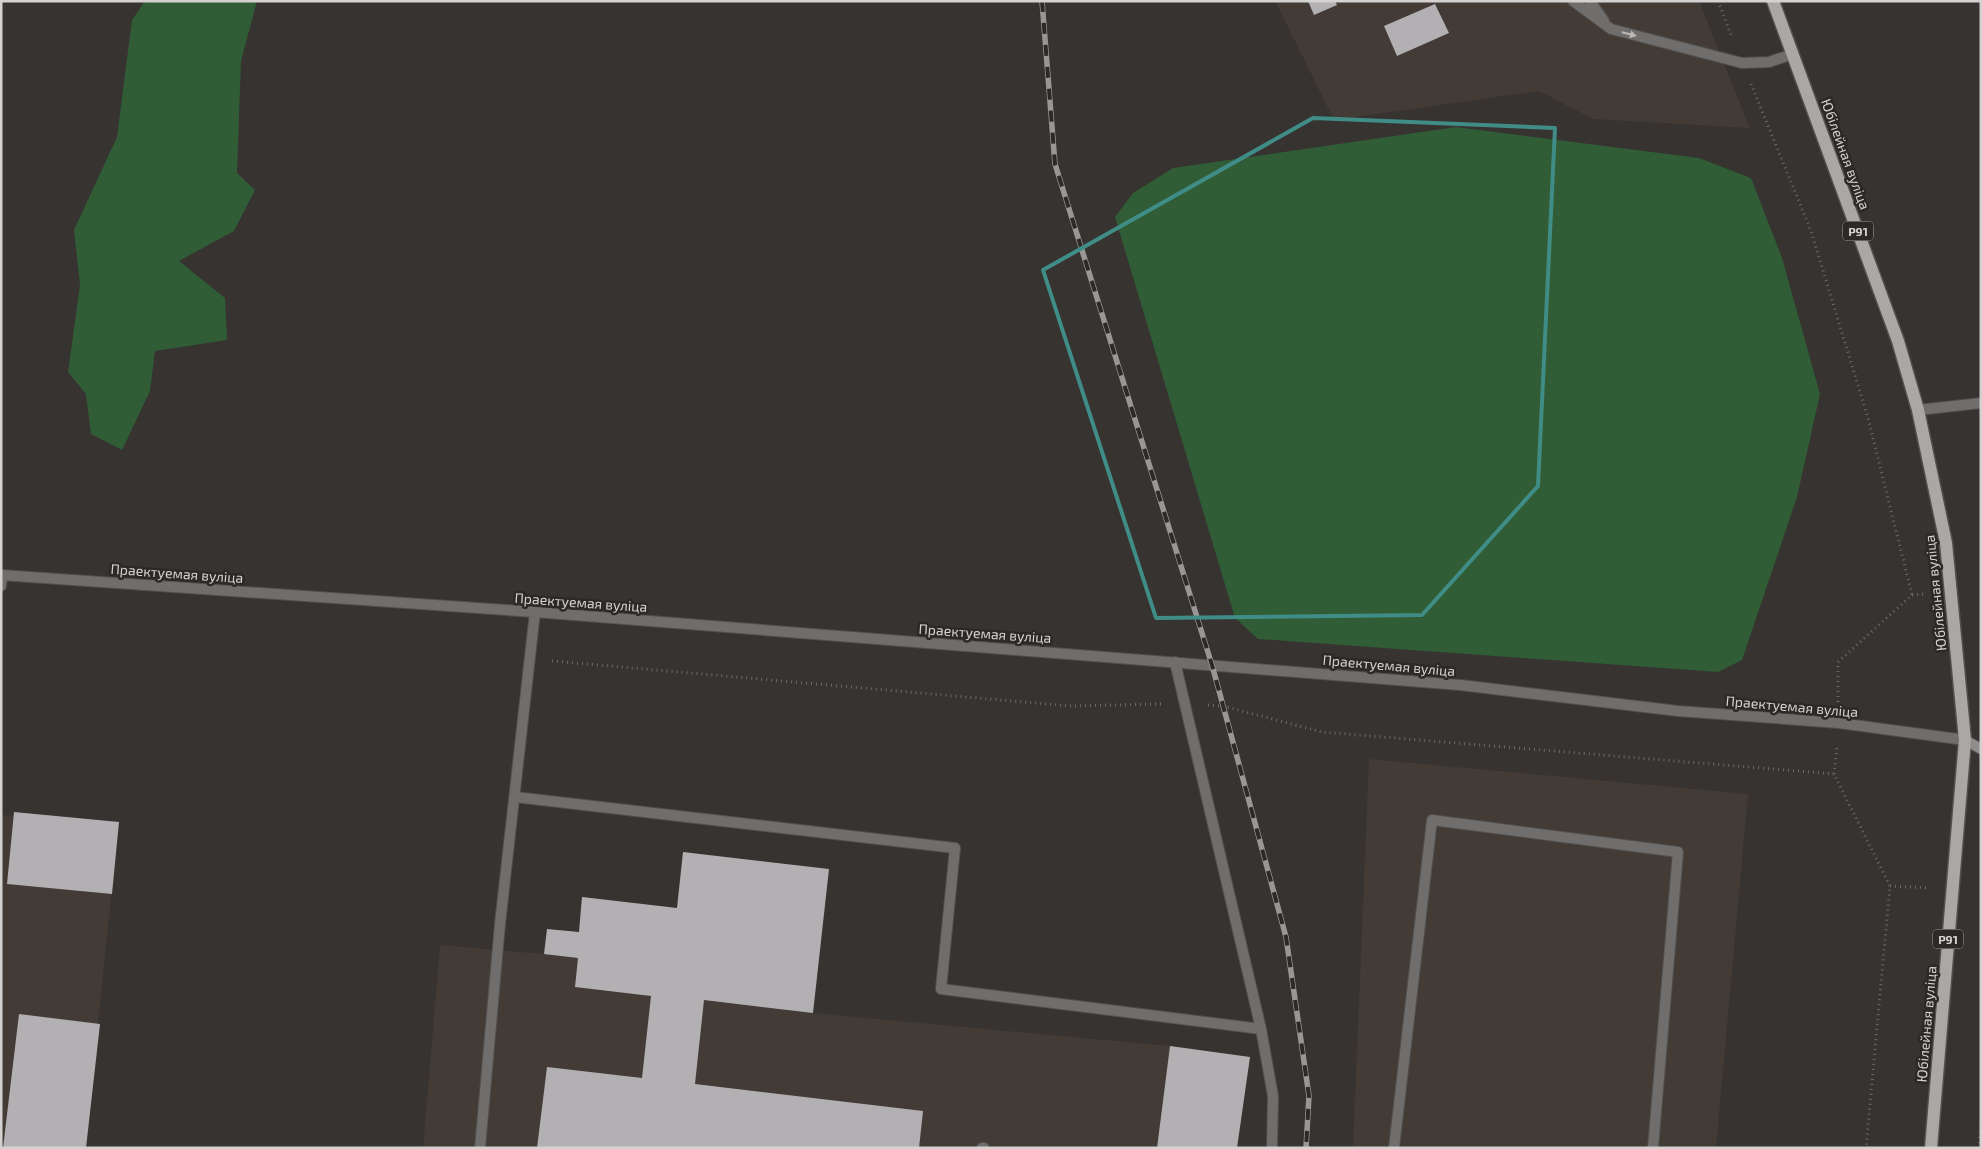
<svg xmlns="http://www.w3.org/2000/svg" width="1982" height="1149" viewBox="0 0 1982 1149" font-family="'Exo 2',sans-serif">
<rect width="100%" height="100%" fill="#363331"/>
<path fill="#433b35" d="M1275 1H1699L1750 128 1593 119 1539 91 1334 120Z
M1369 759 1748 794 1716 1148H1353Z
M1 815 119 822 85 1148H1Z
M683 852 813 1013 1170 1046 1250 1057 1237 1148H423L440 945 544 954 547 929 579 932 582 897 677 908Z"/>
<path fill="#305c36" d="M145 1H257L241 61 237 173 255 190 234 231 179 261 225 298 227 340 155 351 150 391 122 450 91 434 86 394 68 372 80 285 74 230 117 137 132 20Z
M1456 127 1699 158 1751 178 1782 258 1820 394 1797 497 1742 660 1718 672 1258 639 1235 618 1115 217 1133 193 1173 168Z"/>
<path fill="#b3b0b3" d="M1308 1H1335L1337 5 1314 15Z
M1435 4 1449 33 1397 56 1384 26Z
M14 812 119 822 112 894 7 884Z
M683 852 829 869 813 1013 704 1000 695 1084 923 1111 919 1148H537L547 1067 642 1078 651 996 575 987 578 958 544 954 547 929 579 932 582 897 677 908Z
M19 1014 100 1024 86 1148H3Z
M1170 1046 1250 1057 1237 1148H1157Z"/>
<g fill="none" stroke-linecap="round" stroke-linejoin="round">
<g stroke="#52504e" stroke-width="12">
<path id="lane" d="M1573 1 1611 29 1742 63 1769 62 1793 54
M1590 1 1604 21
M1918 410 1981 403
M1 586 2 575
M1175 662 1261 1029 1273 1096 1272 1148
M515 797 955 848 941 989 1261 1029
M480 1148 500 924 535 612
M982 1148H984
M1394 1148 1432 820 1678 852 1653 1148"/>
</g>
<g stroke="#52504e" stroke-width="12">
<path id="street" d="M1 575 535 612 1460 685 1678 711 1839 723 1965 740"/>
</g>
<g stroke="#52504e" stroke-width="12">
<path id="secondary" d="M1965 740 1981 749"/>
</g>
<g stroke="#52504e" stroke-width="15">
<path id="primary" d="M1773 1 1898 341 1918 410 1946 543 1965 740 1931 1148"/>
</g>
<path stroke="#6d6b69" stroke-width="3" stroke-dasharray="1 4" stroke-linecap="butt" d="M1718 1 1732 37
M1751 84 1811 231 1868 418 1912 595
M552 661 1070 706 1161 704
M1838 702V662L1912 595 1926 594
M1208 705 1223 706 1322 732 1834 774 1890 886 1866 1148
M1834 774 1837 745
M1890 886 1929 888
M1979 1148 1981 1124"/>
<use href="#lane" stroke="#6f6e6d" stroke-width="10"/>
<use href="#street" stroke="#6f6e6d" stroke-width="10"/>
<use href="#secondary" stroke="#908e8c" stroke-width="10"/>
<use href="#primary" stroke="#aaa7a5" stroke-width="12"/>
<g stroke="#999695" stroke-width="5.5">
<path id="rail" d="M1042 1 1055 164 1212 665 1286 937 1309 1096 1306 1148"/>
</g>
<use href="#rail" stroke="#2c2927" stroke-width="4" stroke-dasharray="11" stroke-linecap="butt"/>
</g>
<defs><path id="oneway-solid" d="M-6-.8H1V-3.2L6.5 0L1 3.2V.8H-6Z" transform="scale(1.25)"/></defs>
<use fill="#bbb9b8" href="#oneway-solid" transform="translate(1629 34) rotate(14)"/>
<path fill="none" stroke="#408d87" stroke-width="4" stroke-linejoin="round" d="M1313 118 1555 128 1538 486 1422 615 1156 618 1043 270Z"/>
<g text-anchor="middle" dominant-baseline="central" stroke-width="5" stroke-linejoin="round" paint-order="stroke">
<g fill="#2c2927" stroke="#a29f9e" stroke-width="1">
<rect x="1843" y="221.5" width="30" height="19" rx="4"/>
<rect x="1933" y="929.5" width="30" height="19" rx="4"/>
</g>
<g font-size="12" font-weight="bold" fill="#d4d2d1">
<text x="1858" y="231">Р91</text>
<text x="1948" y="939">Р91</text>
</g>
<g font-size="14" fill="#d4d2d1" stroke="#2c2927">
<text transform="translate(1846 154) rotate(70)">Юбілейная вуліца</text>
<text transform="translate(177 573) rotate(4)">Праектуемая вуліца</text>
<text transform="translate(1935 593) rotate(-96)">Юбілейная вуліца</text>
<text transform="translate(581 602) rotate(4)">Праектуемая вуліца</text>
<text transform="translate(985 633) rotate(4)">Праектуемая вуліца</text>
<text transform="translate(1389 665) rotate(5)">Праектуемая вуліца</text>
<text transform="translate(1792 706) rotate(5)">Праектуемая вуліца</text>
<text transform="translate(1926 1024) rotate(-85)">Юбілейная вуліца</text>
</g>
</g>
<rect width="1982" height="1149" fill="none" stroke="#d4d2d1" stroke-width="5"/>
</svg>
